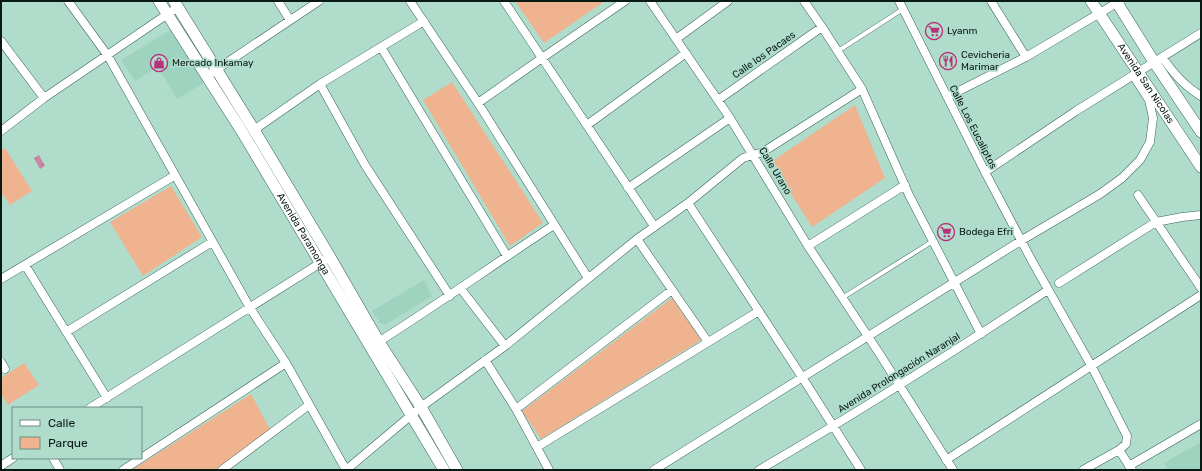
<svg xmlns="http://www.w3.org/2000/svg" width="1202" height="471" viewBox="0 0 1202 471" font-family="Rubik,sans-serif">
<defs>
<pattern id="water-ripples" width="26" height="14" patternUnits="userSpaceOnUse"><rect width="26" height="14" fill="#ca86a5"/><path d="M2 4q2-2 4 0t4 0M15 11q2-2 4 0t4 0" fill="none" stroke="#a26d85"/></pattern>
</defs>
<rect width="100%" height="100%" fill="#b0dccc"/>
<path fill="#9ed3c0" d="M173 28 205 82 177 99 158 67 135 81 121 60Z
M424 280 432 296 385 325 380 323 372 311Z
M1201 442V470H1168L1164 463Z"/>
<path fill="#efb390" d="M515 1H605L544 43Z
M452 82 543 223 510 246 423 100Z
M855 105 885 178 812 227 771 162Z
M5 148 32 191 10 205 1 192V150Z
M171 186 202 237 143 276 110 222Z
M672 298 701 340 541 439 522 411Z
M24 363 39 385 8 405 1 394V378Z
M251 394 272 433 219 470H132Z"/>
<path fill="url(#water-ripples)" d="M39 155 45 166 40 169 34 158Z"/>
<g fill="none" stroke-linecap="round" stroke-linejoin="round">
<g stroke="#3a6355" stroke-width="5">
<path id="lane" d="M838 51 903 9
M842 298 933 241"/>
</g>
<g stroke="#3a6355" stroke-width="9">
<path id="street" d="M68 1 108 56 250 308 286 363 346 470
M278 1 290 20
M410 1 478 103 588 278
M504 1 654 226
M650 1 730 118 808 246 879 353 953 470
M804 1 822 27 862 89 909 195 981 334
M899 1 985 172 1032 261 1092 367 1127 436 1126 444 1119 450 1083 470
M991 1 1026 57
M676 39 728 1
M1 41 44 98
M381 47 507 256
M1162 57C1173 73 1184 86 1201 96
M207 76 319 1
M320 84 365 165 450 296
M947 97 1026 57 1120 1
M718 100 822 27
M478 103 542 58 625 1
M587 125 686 53
M254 130 320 84 424 21
M1 131 44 98 178 7
M985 172 1076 111 1201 33
M628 188 730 118
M1138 195 1201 288
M688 203 802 377 861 470
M637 239 708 342
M808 246 905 185
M25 265 107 398
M1 279 174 176
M1059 283 1156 222 1182 217 1201 215
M461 289 505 346
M66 332 212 242
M375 344C436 306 494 264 554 225
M485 360 516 409 549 470
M1 362 5 369
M90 408 330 257
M516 409 672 290
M537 447 759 311
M1119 450 1132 470
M53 458 60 470
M946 460 1201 295
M1 466 13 458
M1129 466 1201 424
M123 470 286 363
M222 470 309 405
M346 470 421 407 505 346 637 239 688 203 743 158 763 152 862 89
M654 470 1022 240 1100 194 1122 178 1140 160 1150 142 1153 118 1149 100 1133 75
M759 470C857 413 953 352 1048 290"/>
</g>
<g stroke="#3a6355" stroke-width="12">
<g id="secondary">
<path id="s1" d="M159 1 241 130 444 470"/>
<path d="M174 1 254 130 330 257 379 342 421 407 457 470"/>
<path id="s2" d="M1091 1 1201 167"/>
<path d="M1116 1 1154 62 1201 132"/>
</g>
</g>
<use href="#lane" stroke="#fff" stroke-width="4"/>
<use href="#street" stroke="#fff" stroke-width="8"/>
<use href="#secondary" stroke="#fff" stroke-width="11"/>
</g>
<defs>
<g id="supermarket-ring" transform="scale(0.9)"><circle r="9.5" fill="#b0dccc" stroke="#b6337b" stroke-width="1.5"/><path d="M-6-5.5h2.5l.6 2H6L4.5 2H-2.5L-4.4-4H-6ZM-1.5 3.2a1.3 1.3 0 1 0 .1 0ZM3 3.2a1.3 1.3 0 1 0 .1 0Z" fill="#b6337b"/></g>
<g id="restaurant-ring" transform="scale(0.9)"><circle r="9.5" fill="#b0dccc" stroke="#b6337b" stroke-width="1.5"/><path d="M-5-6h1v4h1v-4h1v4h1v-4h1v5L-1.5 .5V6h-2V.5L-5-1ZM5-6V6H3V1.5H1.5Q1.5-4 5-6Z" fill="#b6337b"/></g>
<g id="shop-ring" transform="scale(0.9)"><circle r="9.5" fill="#b0dccc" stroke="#b6337b" stroke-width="1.5"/><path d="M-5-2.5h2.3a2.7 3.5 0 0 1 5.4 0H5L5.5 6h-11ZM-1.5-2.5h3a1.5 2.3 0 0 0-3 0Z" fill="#b6337b"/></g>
</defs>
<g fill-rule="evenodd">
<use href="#supermarket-ring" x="934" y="31"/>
<use href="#restaurant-ring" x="948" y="61"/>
<use href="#shop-ring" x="159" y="63"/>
<use href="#supermarket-ring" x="946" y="232"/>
</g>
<g text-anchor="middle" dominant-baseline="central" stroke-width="3.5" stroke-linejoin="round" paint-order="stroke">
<g font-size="10" fill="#091a14" stroke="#b0dccc" text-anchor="start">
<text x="947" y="31">Lyanm</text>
<text x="961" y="55">Cevicheria<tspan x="961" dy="12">Marimar</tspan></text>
<text x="172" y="63">Mercado Inkamay</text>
<text x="959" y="232">Bodega Efri</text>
</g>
<g font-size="10" fill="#091a14" stroke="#b0dccc">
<text transform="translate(764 55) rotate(-35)">Calle los Pacaes</text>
<text stroke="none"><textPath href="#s2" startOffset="99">Avenida San Nicolas</textPath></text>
<text transform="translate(973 127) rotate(63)">Calle Los Eucaliptos</text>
<text transform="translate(775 171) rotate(59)">Calle Urano</text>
<text stroke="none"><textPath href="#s1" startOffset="274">Avenida Paramonga</textPath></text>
<text transform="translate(899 373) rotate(-32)">Avenida Prolongación Naranjal</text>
</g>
</g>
<rect width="1202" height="471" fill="none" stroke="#091a14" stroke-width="4"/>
<rect x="12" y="407" width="130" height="52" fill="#b0dccc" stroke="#6d8e82"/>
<rect x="20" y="420" width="20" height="6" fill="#ffffff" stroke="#6d8e82"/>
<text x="48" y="427" font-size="12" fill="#091a14">Calle</text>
<rect x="20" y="437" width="20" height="12" fill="#efb390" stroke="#6d8e82"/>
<text x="48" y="447" font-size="12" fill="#091a14">Parque</text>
</svg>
